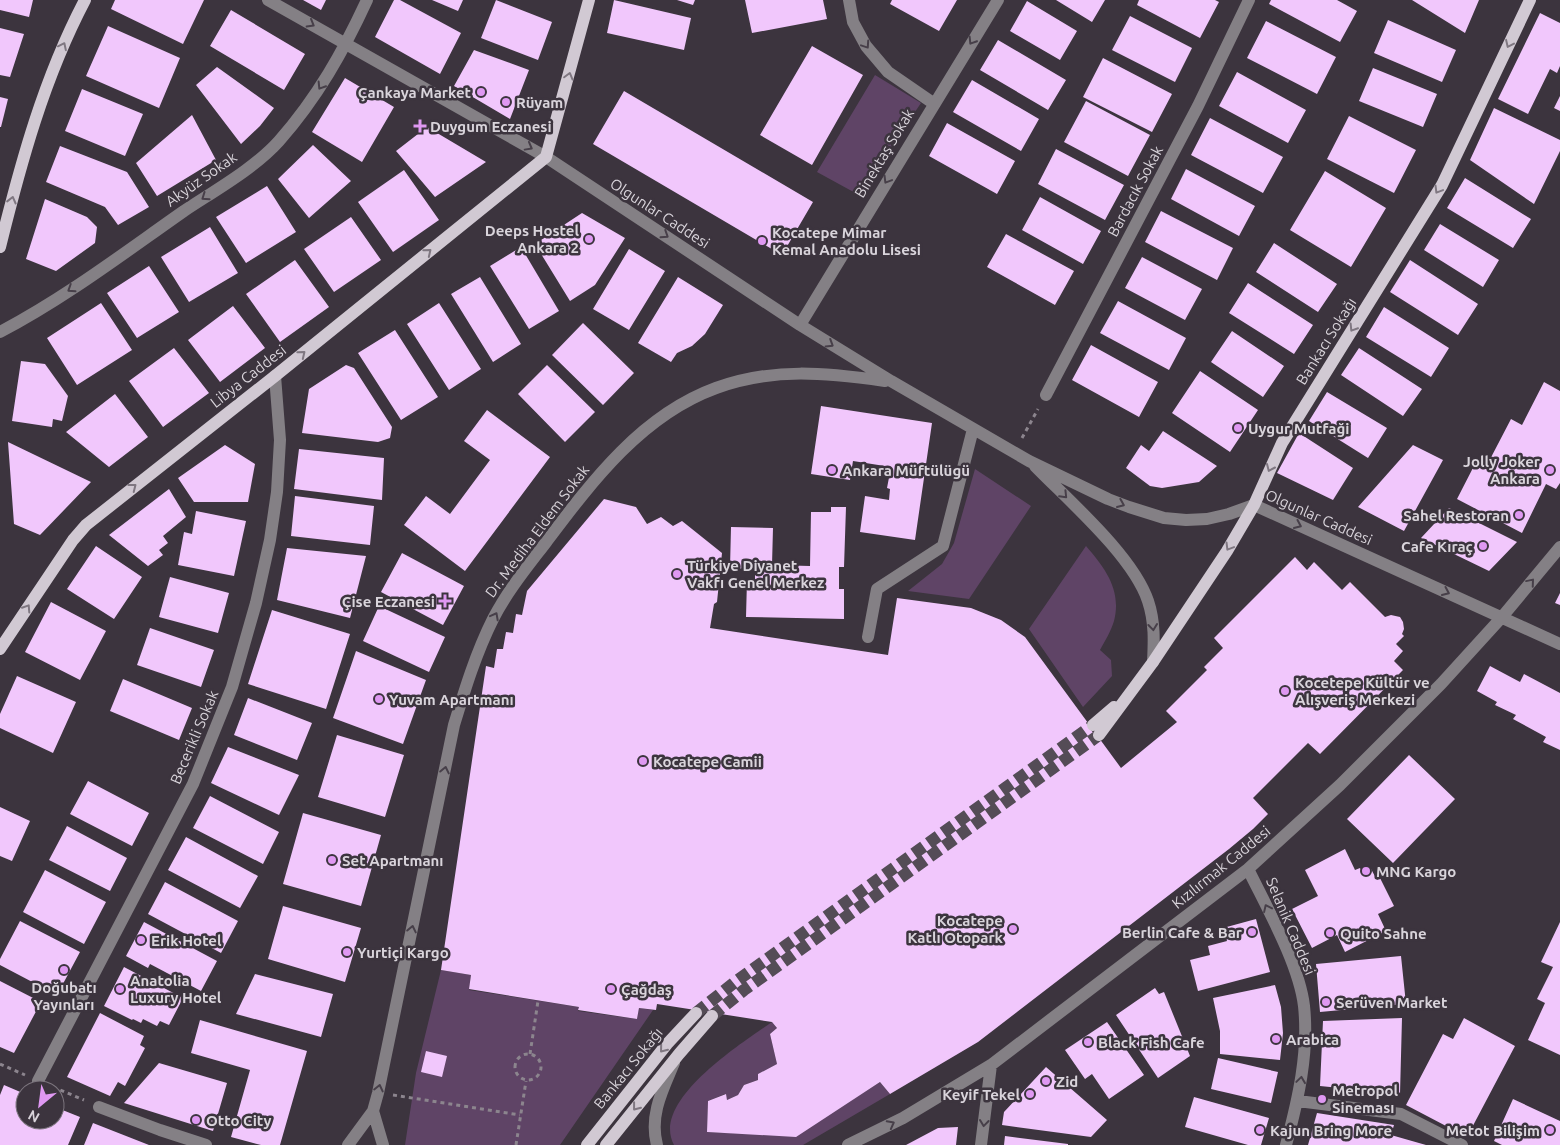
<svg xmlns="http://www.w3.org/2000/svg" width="1560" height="1145" viewBox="0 0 1560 1145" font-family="Ubuntu,sans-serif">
<rect width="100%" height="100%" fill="#3c343e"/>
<path fill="#5f4466" d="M875 75 921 103 859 195 817 172Z
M975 469 1031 506 969 599 908 591 942 564 954 543Z
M1086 546C1105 568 1122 590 1114 621 1111 631 1105 641 1100 650L1111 660 1112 676 1083 707 1029 629Z
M441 970 471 975 469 990 579 1007 578 1011 637 1019 639 1008 653 1010 560 1145H405L416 1073Z
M772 1022 777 1028 770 1034 777 1064 758 1074V1080L744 1085 738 1095 727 1100 725 1094 708 1101 707 1132 796 1136 880 1082 890 1094 803 1145H674C650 1101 742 1043 772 1022Z"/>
<path fill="#f1c7fc" d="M0 0H33L29 17 0 10Z
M115 0H204L183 44 111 9Z
M303 0H326L321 10Z
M394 0H400L461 33 440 74 375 37Z
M432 0H463L458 11Z
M496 0 552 22 538 60 481 38Z
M614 0 691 18 684 50 607 33Z
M677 0H695L693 5Z
M745 0H823L827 19 752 33Z
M892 0H957L939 31 890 4Z
M1056 0H1105L1092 22Z
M1139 0H1215L1219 2 1200 38 1137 5Z
M1271 0H1337L1357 11 1340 42 1269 4Z
M1412 0H1479L1465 33Z
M1027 1 1077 31 1060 60 1010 31Z
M231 10 305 54 284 90 210 46Z
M1540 13 1560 23V66L1557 73 1550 69 1528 114 1498 99Z
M1130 16 1192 48 1175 82 1112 50Z
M1388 20 1456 50 1442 82 1374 53Z
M1266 21 1336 57 1317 94 1247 58Z
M108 26 180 58 159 108 86 76Z
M0 28 24 34 10 77 0 75Z
M998 40 1066 80 1048 110 980 70Z
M812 46 863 75 812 165 760 135Z
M474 50 529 70 510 119 454 86Z
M1103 58 1172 94 1152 132 1083 97Z
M217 67 274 108 260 126 241 144 196 85Z
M1373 68 1437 94 1423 127 1359 101Z
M1237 72 1306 110 1288 143 1219 106Z
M345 78 394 107 362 162 312 132Z
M972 80 1039 119 1021 151 953 112Z
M82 89 143 114 125 156 65 131Z
M624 91 813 202 782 255 593 144Z
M1560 96V111L1554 108Z
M0 97 8 99 1 127H0Z
M1086 101 1150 135 1128 176 1064 142Z
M1494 108 1560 140V151L1534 204 1470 160Z
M192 115 216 160 157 196 136 163Z
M1349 116 1416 150 1394 193 1327 159Z
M1210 118 1283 157 1263 193 1191 155Z
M947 123 1015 161 997 194 929 156Z
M427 127 486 162 435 197 396 151Z
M313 145 351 181 309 218 278 179Z
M60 146 127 172 149 207 118 225 105 207 46 182Z
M1056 149 1124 185 1105 220 1038 184Z
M1186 169 1255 206 1239 236 1171 199Z
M404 170 439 220 393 252 358 202Z
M1325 171 1386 208 1351 267 1290 230Z
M1465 178 1531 219 1513 248 1447 208Z
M267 186 296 232 246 263 216 217Z
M1040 197 1101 231 1083 264 1022 230Z
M45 199 87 217 97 227 95 243 56 271 26 259Z
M1161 211 1233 248 1217 280 1145 242Z
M582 213 625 238 595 285 570 301 535 244Z
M351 217 381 260 334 292 304 249Z
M1440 224 1499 260 1483 287 1424 250Z
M210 227 238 273 189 302 161 257Z
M1006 234 1074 271 1055 305 987 267Z
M1274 243 1337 284 1318 312 1256 272Z
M521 247 559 311 529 329 490 266Z
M629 249 665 271 629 330 593 309Z
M1142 257 1202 289 1185 320 1125 288Z
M295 260 329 307 280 342 246 294Z
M1410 260 1478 304 1458 335 1390 292Z
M149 266 179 312 137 338 107 293Z
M480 277 521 344 493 362 451 294Z
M678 277 723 305 705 334 692 346 677 353 671 362 638 343Z
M1248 283 1313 325 1294 354 1229 313Z
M1118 301 1186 338 1169 370 1100 333Z
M101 303 132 350 77 385 47 338Z
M439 303 481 369 449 390 407 324Z
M233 306 265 348 220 382 188 340Z
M1384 307 1449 348 1431 377 1366 337Z
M583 323 634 373 603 405 552 355Z
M395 330 438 397 401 420 358 353Z
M1232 331 1284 366 1263 397 1211 362Z
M1091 345 1158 382 1139 417 1072 380Z
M174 348 209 393 163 427 129 381Z
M1359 348 1422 389 1403 416 1341 375Z
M21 361 45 364 68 396 62 421 53 419 52 427 12 421Z
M346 365 354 368 392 427 390 438 378 442 302 433 309 389Z
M547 365 595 412 565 442 518 394Z
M1200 371 1258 410 1230 452 1172 413Z
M1544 382 1560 391V483L1556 489 1546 484 1522 533 1457 499 1476 462 1486 467 1511 419 1522 425Z
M1327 392 1387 428 1368 458 1309 421Z
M115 394 148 437 109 467 66 432Z
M821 406 932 423 915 540 860 532 865 496 889 500 890 489 887 488 891 467 853 461 850 480 811 474Z
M487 410 550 457 465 571 404 525 426 496 450 514 490 460 464 441Z
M1163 431 1217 466 1199 482 1162 488 1150 486 1126 468 1141 445 1149 451Z
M1299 433 1353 468 1333 500 1277 473Z
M8 442 91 482 40 535 14 524Z
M225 445 255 464 248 502H194L178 478Z
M1413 445 1443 460 1404 531 1358 507Z
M299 449 384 458 382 500 294 489Z
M169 489 186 517 163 536 168 543 159 550 163 555 148 566 109 535Z
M295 496 374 506 370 545 291 536Z
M604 499 636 507 647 524 661 517 673 526 682 521 722 553 717 602 714 604 710 628 888 655 897 598 971 608 1001 620 1025 637 1121 768 1177 722 1166 711 1207 670 1204 667 1223 648 1214 638 1295 557 1307 570 1314 562 1342 590 1350 582 1385 617 1391 615 1400 617 1403 622 1404 629 1402 634 1404 636 1396 644 1403 651 1394 661 1403 670 1320 754 1308 743 1253 798 1268 814 1253 829 1229 849 978 1042 890 1094 880 1082 796 1137 707 1132 708 1101 726 1094 727 1100 738 1095 744 1085 758 1080V1074L777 1064 770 1034 777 1028 772 1022 657 1004 656 1010 639 1008 637 1019 578 1010 579 1007 469 989 471 975 441 970 486 666 494 668 497 649H503L506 632 513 633 516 614 522 615 527 591Z
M831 507H846L844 567H839V589H844V619L746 617 747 580H755V569L730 568 731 527 773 528 772 565 810 566 811 512H831Z
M1449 508 1517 542 1489 571 1421 538Z
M196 511 246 521 234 576 178 565 184 532 192 534Z
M96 546 142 577 114 619 67 589Z
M287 548 366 556 350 618 277 600Z
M402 553 464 586 443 625 381 592Z
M170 577 229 593 218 633 159 617Z
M1560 593V605L1555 603Z
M51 602 106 631 80 680 25 652Z
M379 606 445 637 429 672 363 641Z
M272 610 350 634 326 709 248 684Z
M150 628 214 650 201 687 137 665Z
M356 651 426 680 403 744 333 718Z
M1490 666 1520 682 1524 674 1560 693V750L1543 742 1546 737 1513 719 1516 715 1495 705 1497 702 1477 691Z
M17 676 76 702 53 753 0 728V714Z
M123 679 192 708 179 740 110 711Z
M248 698 312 723 297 760 234 735Z
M337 735 404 755 385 817 318 797Z
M228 747 299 775 279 815 211 783Z
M1409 755 1455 799 1393 863 1347 819Z
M88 781 149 813 132 846 70 814Z
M210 796 279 832 263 864 193 828Z
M0 807 30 821 12 861 0 856Z
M303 813 381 835 361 906 283 884Z
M67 826 127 858 110 891 49 860Z
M186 837 258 876 240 908 168 870Z
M1345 849 1355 870 1360 868 1363 873 1371 869 1377 880 1380 878 1394 906 1378 914 1386 931 1345 952 1337 935 1312 948 1292 909 1318 896 1305 870Z
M45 870 106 902 84 944 23 912Z
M165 882 238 921 221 953 148 914Z
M283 906 361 928 345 982 268 959Z
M1256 919 1270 972 1198 991 1190 960 1210 955 1208 946 1227 941 1223 928Z
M20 921 80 952 57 995 0 965V959Z
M144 922 217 961 201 991 150 964 148 968 126 956Z
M1560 922V1055L1528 1040 1545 1003 1537 999 1553 967 1541 962Z
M1401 956 1406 1004 1320 1012 1316 964Z
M124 967 183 998 169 1025 160 1021 157 1026 143 1019 141 1023 133 1019 132 1020 104 1006Z
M255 974 333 994 321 1037 236 1014Z
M0 981 41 1002 14 1053 0 1047Z
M1275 985 1281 1007 1283 1033 1280 1060 1220 1054V1031L1213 998Z
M1155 988 1159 994 1164 992 1190 1056 1158 1078 1116 1015Z
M100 1013 144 1036 140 1045 145 1048 125 1086 118 1082 110 1096 67 1077Z
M1402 1018 1400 1094 1320 1086 1323 1021Z
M1464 1018 1515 1046 1467 1137 1406 1105 1443 1034 1453 1039Z
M200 1020 307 1051 280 1145H261L231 1137 250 1070 191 1053Z
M1107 1022 1144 1075 1109 1099 1092 1074 1085 1079 1065 1050Z
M426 1051 447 1056 442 1077 421 1072Z
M1218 1058 1278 1072 1271 1103 1211 1089Z
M159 1063 227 1083 213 1131 124 1103Z
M1046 1067 1107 1120 1091 1137 1002 1125 1004 1112Z
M4 1085 25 1094V1120H55V1107L80 1117 68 1145H0V1095Z
M1194 1097 1269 1118 1261 1145H1248L1185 1127Z
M1513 1099 1560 1121V1145H1502L1494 1141Z
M1317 1113 1394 1125 1391 1135 1426 1145H1308Z
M93 1123 149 1145H84Z
M958 1127 956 1145H906L938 1128Z
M1005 1136 1068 1144V1145H1004Z"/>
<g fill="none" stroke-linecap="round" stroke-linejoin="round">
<path stroke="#544c56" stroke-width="12" stroke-dasharray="12 6" stroke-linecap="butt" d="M696 1013 735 982 1093 725
M712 1016 744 990 1099 735"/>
<path stroke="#8c858e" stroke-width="3" stroke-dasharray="4 4" stroke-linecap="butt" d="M1022 438 1038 409
M515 1067a13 13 0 1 1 26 0a13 13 0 1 1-26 0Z
M530 1054 538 1001
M0 1064 25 1075
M53 1087 84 1100
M393 1095 520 1115
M516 1145 526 1081"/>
<path stroke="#848085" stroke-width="12" d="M268 0 546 157 800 325 891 381 1029 461 1108 499 1129 507 1164 518 1186 520 1207 519 1229 514 1254 505 1560 644
M849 0 853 22 866 46 888 72 933 103
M800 325 998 0
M0 332C65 298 124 253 184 211 214 191 255 168 279 141 317 98 343 52 367 0
M1046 395 1198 106 1249 0
M1035 466C1069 501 1133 556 1148 601 1155 622 1154 642 1153 662
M868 637 877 589 943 546 973 429
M1248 869C1267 908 1299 964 1304 1006 1309 1053 1298 1100 1286 1145
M38 1081 193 784 232 687 256 603 270 540 277 492 280 440 275 376
M1298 1101 1401 1114 1462 1145
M99 1107 160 1130 206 1145
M373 1111 383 1145
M348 1145 373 1111 378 1093 454 725C465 689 476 653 493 619 508 590 528 566 547 541 593 480 642 415 716 388 774 367 826 373 885 381
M657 1145C649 1115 663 1089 674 1063
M848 1145 903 1118 991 1065 1248 869 1340 785 1441 684 1502 617 1560 547
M981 1145 991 1065"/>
<path stroke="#d1c9d3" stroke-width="12" d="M0 247C21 162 44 78 85 0
M0 649 73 540 86 525 275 376 546 157 589 0
M1093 725 1114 707
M1099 735 1153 662 1227 551 1254 505 1282 443 1442 185 1530 0
M587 1145 667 1044 696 1013
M606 1145 679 1054 712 1016"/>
</g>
<defs><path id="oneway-chevron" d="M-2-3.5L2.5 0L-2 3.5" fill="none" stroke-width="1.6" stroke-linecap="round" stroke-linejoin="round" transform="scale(1.25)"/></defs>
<g stroke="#473f49">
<use href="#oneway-chevron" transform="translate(311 24) rotate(30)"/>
<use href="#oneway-chevron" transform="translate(972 41) rotate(122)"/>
<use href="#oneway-chevron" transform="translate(866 45) rotate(56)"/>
<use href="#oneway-chevron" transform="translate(321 86) rotate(122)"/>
<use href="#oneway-chevron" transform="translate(529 147) rotate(29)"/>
<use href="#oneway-chevron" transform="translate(887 180) rotate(121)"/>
<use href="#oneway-chevron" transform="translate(205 197) rotate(145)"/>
<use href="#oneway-chevron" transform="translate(665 235) rotate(33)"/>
<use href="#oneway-chevron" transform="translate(71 289) rotate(147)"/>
<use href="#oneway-chevron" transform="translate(830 344) rotate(32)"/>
<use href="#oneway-chevron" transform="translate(1064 495) rotate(46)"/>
<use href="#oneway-chevron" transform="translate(1121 504) rotate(23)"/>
<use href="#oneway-chevron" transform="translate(1298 525) rotate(24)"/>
<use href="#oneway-chevron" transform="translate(1531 582) rotate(-50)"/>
<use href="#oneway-chevron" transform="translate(1446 592) rotate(24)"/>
<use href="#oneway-chevron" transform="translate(495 616) rotate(-62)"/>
<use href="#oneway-chevron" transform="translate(1153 627) rotate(83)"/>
<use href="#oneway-chevron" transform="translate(445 770) rotate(-78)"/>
<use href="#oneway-chevron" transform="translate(1267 908) rotate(-115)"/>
<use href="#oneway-chevron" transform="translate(412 929) rotate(-78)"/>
<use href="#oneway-chevron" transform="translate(1301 1080) rotate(-82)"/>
<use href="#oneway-chevron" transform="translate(379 1088) rotate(-77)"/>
<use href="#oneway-chevron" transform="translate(984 1123) rotate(97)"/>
<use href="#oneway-chevron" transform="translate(891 1124) rotate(-28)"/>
</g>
<g stroke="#7f7781">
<use href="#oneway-chevron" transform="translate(1509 44) rotate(115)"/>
<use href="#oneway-chevron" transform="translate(63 46) rotate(-64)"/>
<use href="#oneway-chevron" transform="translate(569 76) rotate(-75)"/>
<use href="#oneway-chevron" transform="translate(1438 190) rotate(121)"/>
<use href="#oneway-chevron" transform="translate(12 200) rotate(-76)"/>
<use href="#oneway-chevron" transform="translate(428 252) rotate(-39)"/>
<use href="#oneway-chevron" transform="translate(1353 328) rotate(122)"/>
<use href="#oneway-chevron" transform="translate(302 354) rotate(-39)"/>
<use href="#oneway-chevron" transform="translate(1270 468) rotate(114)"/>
<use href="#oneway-chevron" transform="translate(133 487) rotate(-38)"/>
<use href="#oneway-chevron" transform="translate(1229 547) rotate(121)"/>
<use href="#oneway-chevron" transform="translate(27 608) rotate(-57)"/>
<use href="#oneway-chevron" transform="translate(663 1049) rotate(129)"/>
<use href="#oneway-chevron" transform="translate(636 1107) rotate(128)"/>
</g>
<g fill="#df98f2" stroke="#3c343e" stroke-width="2">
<circle cx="481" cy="92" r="5"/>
<circle cx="506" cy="102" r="5"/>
<path d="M417.5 118.5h5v5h5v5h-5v5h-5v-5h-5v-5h5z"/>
<circle cx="589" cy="239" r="5"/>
<circle cx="762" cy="241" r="5"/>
<circle cx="1238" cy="428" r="5"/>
<circle cx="832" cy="470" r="5"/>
<circle cx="1550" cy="470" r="5"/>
<circle cx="1519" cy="515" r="5"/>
<circle cx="1483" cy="546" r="5"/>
<circle cx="677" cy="574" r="5"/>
<path d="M442.5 593.5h5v5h5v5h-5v5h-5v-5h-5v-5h5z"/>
<circle cx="1285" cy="691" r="5"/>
<circle cx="379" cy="699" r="5"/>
<circle cx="643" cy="761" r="5"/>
<circle cx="332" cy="860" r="5"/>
<circle cx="1366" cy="871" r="5"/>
<circle cx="1013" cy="929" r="5"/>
<circle cx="1252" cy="932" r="5"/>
<circle cx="1330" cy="933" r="5"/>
<circle cx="141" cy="940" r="5"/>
<circle cx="347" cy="952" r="5"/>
<circle cx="64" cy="970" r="5"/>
<circle cx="120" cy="989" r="5"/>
<circle cx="611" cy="989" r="5"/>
<circle cx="1326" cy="1002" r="5"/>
<circle cx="1276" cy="1039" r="5"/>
<circle cx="1088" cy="1042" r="5"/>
<circle cx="1046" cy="1081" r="5"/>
<circle cx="1030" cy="1094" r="5"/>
<circle cx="1322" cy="1099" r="5"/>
<circle cx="196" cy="1120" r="5"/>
<circle cx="1260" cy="1130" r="5"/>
<circle cx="1550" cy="1130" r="5"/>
</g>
<g text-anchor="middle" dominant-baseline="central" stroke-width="5" stroke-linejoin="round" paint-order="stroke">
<g font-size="15" font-weight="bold" fill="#d9d4db" stroke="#3c343e" text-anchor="start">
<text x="471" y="92" text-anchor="end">Çankaya Market</text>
<text x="516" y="102">Rüyam</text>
<text x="430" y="126">Duygum Eczanesi</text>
<text x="579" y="230" text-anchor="end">Deeps Hostel<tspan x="579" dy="17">Ankara 2</tspan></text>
<text x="772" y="232">Kocatepe Mimar<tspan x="772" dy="17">Kemal Anadolu Lisesi</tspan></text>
<text x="1248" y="428">Uygur Mutfaği</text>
<text x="1540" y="461" text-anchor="end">Jolly Joker<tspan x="1540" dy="17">Ankara</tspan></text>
<text x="842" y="470">Ankara Müftülügü</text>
<text x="1509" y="515" text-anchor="end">Sahel Restoran</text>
<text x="1473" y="546" text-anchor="end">Cafe Kıraç</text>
<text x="687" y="565">Türkiye Diyanet<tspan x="687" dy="17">Vakfı Genel Merkez</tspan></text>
<text x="435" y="601" text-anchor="end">Çise Eczanesi</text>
<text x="1295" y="682">Kocetepe Kültür ve<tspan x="1295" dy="17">Alışveriş Merkezi</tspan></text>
<text x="389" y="699">Yuvam Apartmanı</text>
<text x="653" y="761">Kocatepe Camii</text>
<text x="342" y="860">Set Apartmanı</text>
<text x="1376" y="871">MNG Kargo</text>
<text x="1003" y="920" text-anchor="end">Kocatepe<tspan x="1003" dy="17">Katlı Otopark</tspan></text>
<text x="1242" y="932" text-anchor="end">Berlin Cafe &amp; Bar</text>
<text x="1340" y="933">Quito Sahne</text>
<text x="151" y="940">Erik Hotel</text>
<text x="357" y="952">Yurtiçi Kargo</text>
<text x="130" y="980">Anatolia<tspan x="130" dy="17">Luxury Hotel</tspan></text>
<text x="64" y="987" text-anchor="middle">Doğubatı<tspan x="64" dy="17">Yayınları</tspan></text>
<text x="621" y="989">Çağdaş</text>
<text x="1336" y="1002">Serüven Market</text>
<text x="1286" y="1039">Arabica</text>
<text x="1098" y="1042">Black Fish Cafe</text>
<text x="1056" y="1081">Zid</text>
<text x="1332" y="1090">Metropol<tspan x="1332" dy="17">Sineması</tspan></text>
<text x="1020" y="1094" text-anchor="end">Keyif Tekel</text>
<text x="206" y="1120">Otto City</text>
<text x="1270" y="1130">Kajun Bring More</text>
<text x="1540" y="1130" text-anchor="end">Metot Bilişim</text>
</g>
<g font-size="15" fill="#d9d4db" stroke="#3c343e">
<text transform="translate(884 153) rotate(-59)">Binektaş Sokak</text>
<text transform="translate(201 179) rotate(-35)">Akyüz Sokak</text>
<text transform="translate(1135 191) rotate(-62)">Bardacık Sokak</text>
<text transform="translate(660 213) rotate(33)">Olgunlar Caddesi</text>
<text transform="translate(1326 341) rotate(-58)">Bankacı Sokağı</text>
<text transform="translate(248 376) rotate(-38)">Libya Caddesi</text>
<text transform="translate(1319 517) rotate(24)">Olgunlar Caddesi</text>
<text transform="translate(537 531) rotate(-53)">Dr. Mediha Eldem Sokak</text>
<text transform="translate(194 737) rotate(-67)">Becerikli Sokak</text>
<text transform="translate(1221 867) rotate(-39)">Kızılırmak Caddesi</text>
<text transform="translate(1291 926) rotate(67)">Selanik Caddesi</text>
<text transform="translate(628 1068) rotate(-51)">Bankacı Sokağı</text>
</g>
</g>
<g transform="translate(40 1105) rotate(209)"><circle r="24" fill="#3c343e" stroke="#7b747d"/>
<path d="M0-4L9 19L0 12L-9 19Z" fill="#df98f2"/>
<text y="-8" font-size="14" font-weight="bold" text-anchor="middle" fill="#d9d4db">N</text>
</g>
</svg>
